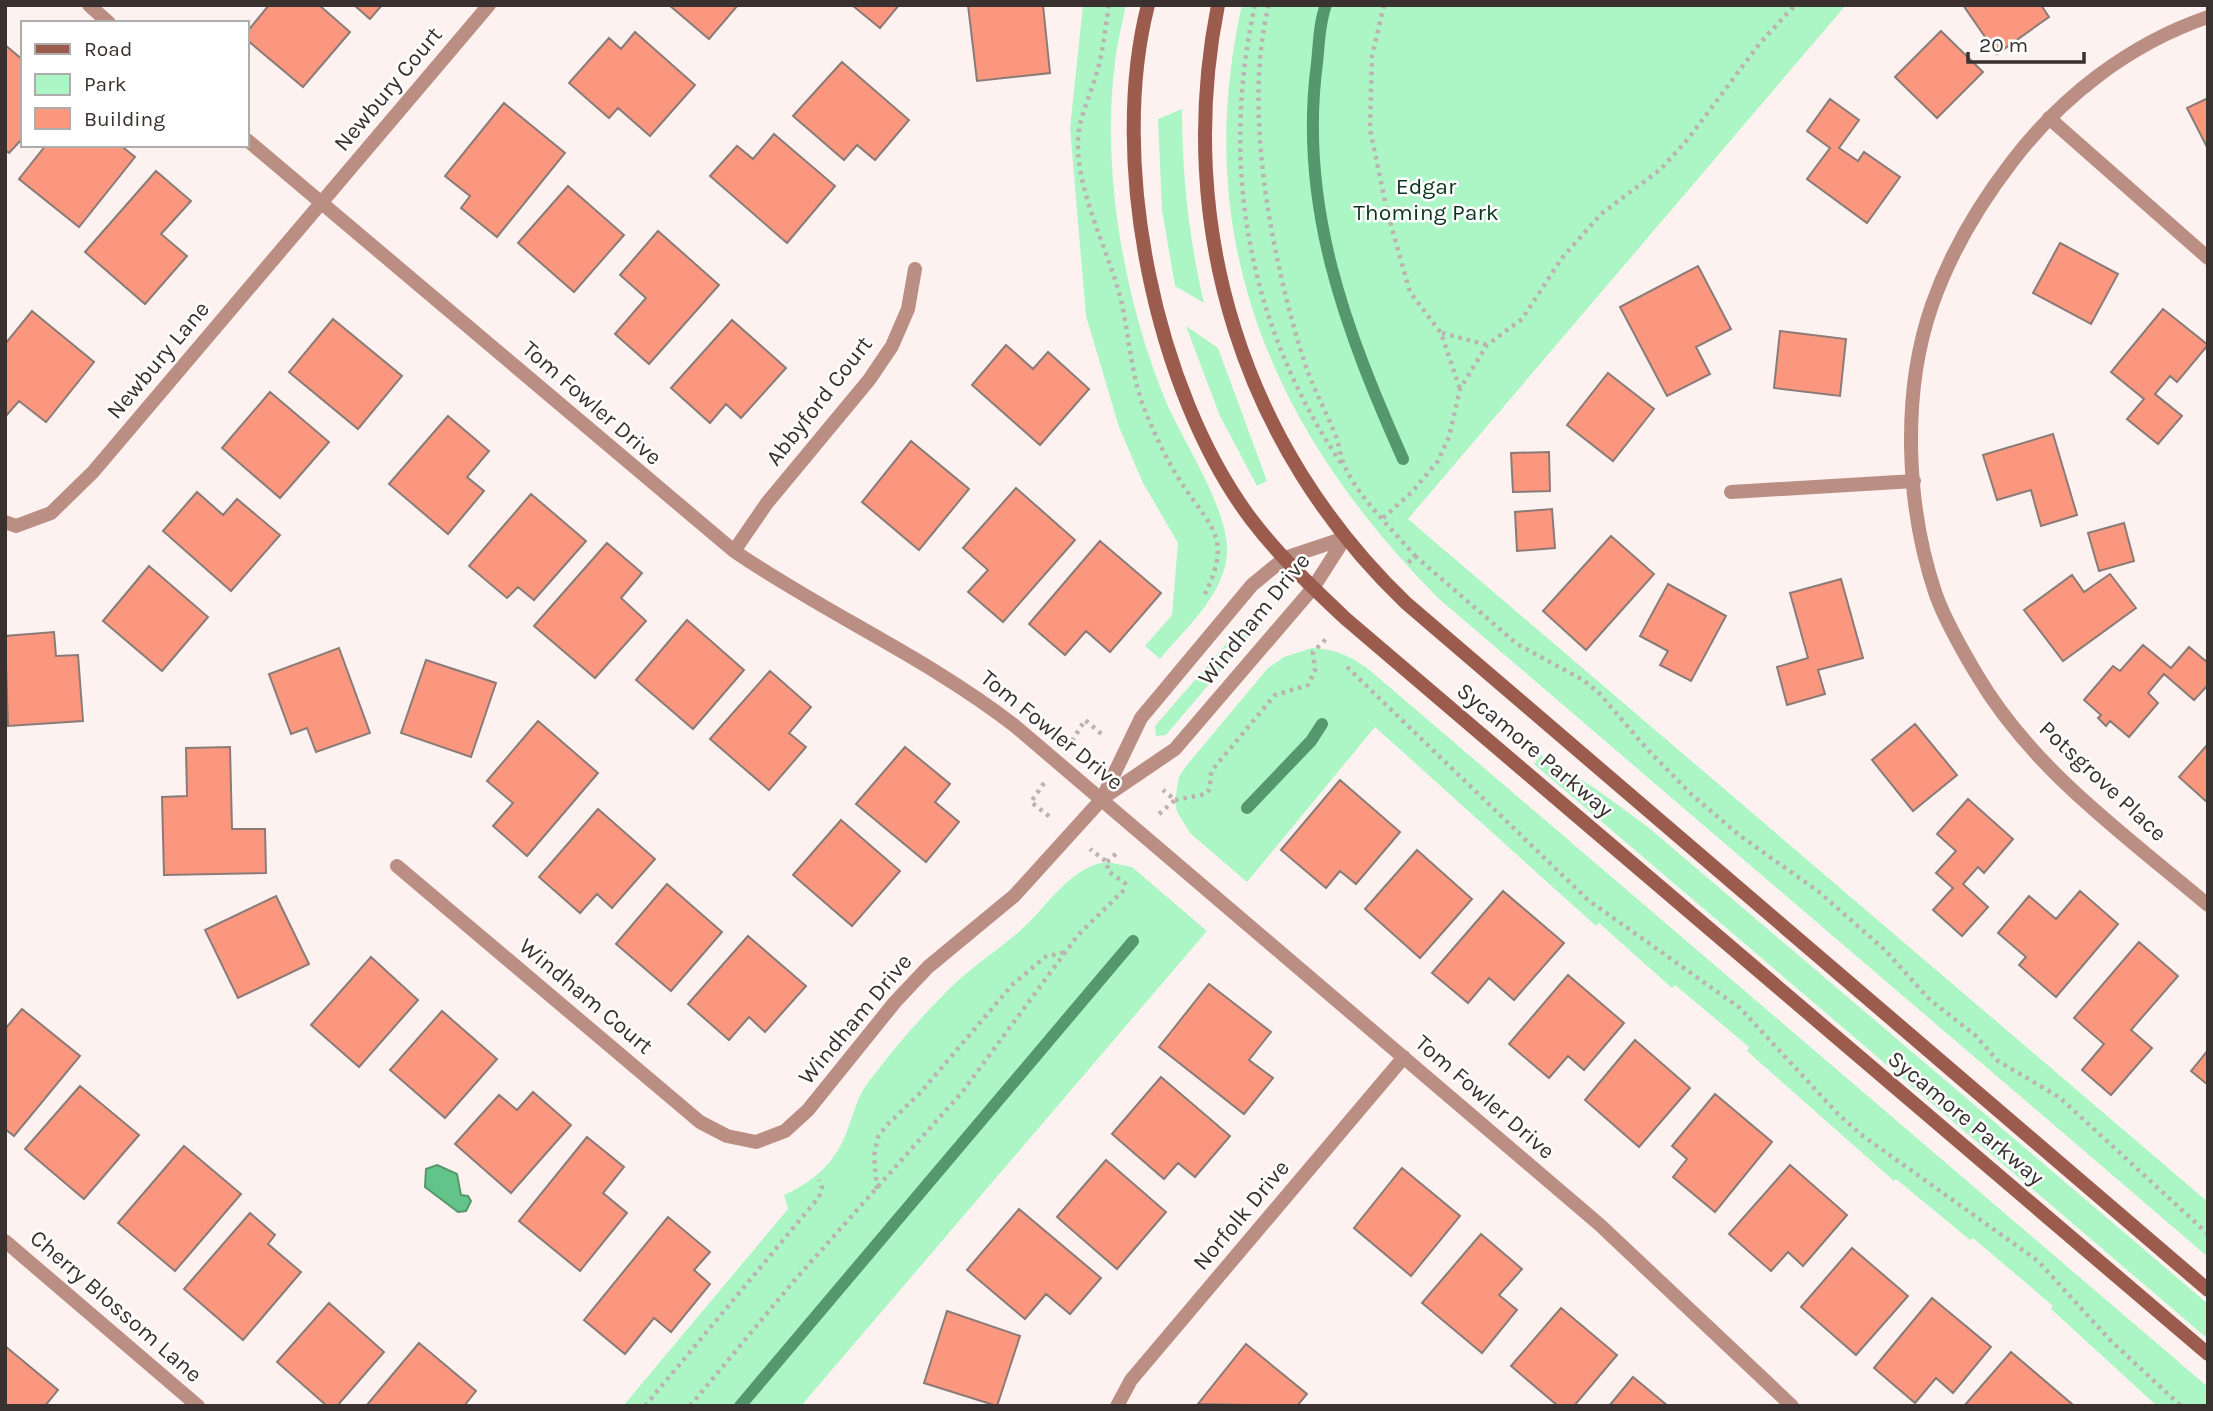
<svg xmlns="http://www.w3.org/2000/svg" width="2213" height="1411" viewBox="0 0 2213 1411" font-family="Karla,sans-serif">
<rect width="100%" height="100%" fill="#fdf2ef"/>
<path fill="#acf6c6" d="M1083 5H1126C1122 24 1117 44 1115 63 1101 170 1124 297 1164 397 1182 441 1229 508 1227 553 1225 594 1185 629 1160 659L1145 646 1172 615 1178 543 1143 483 1119 427 1086 316 1070 128Z
M1242 5H1846L1408 519 2208 1202V1257L1438 598C1274 432 1189 240 1242 5Z
M1182 109C1182 176 1189 238 1204 303L1175 286 1162 210 1158 119Z
M1186 326 1218 348 1267 481 1257 486 1220 416Z
M1254 619 1257 624 1249 637 1166 735 1156 736 1155 726 1239 629Z
M1312 648C1353 650 1370 671 1400 696L2208 1387V1406H2157L2051 1309 2053 1306 1973 1238 1970 1240 1896 1179 1894 1181 1747 1051 1749 1047 1675 985 1672 988 1599 923 1596 926 1375 727 1247 882 1191 834 1177 812 1175 800 1179 777 1186 766 1268 668 1284 657Z
M1541 755 1596 789 1648 827 2208 1304V1339L1534 764Z
M1107 862 1132 867 1207 931 801 1406H623L788 1209 784 1195C815 1181 837 1161 848 1128 854 1113 857 1097 867 1084 891 1052 919 1019 947 991 970 968 997 951 1021 930 1048 906 1069 867 1107 862Z"/>
<path fill="#63c489" stroke="#56986e" stroke-width="2" d="M437 1165 457 1174 461 1195 468 1196 471 1201 466 1211 458 1212 425 1187 426 1169Z"/>
<g fill="none" stroke-linecap="round" stroke-linejoin="round">
<path stroke="#56986e" stroke-width="12" d="M1326 5C1319 23 1319 45 1317 63 1298 206 1346 331 1403 459
M1247 808 1311 741 1322 724
M740 1406 1133 941"/>
</g>
<path fill="#fb977f" stroke="#8a7b77" stroke-width="2" d="M269 5H319L350 32 303 87 247 40V32Z
M354 5H382L370 19Z
M669 5H738L709 39Z
M852 5H899L880 28Z
M968 5H1043L1050 73 977 81Z
M1963 5H2041L2049 17 1997 54Z
M1941 31 1983 72 1937 118 1895 77Z
M635 32 695 85 650 136 618 108 609 118 569 83 609 38 621 49Z
M5 45 23 60V138L9 153 5 150Z
M842 62 909 120 875 160 857 145 844 160 793 116Z
M2208 98V149L2187 108Z
M1830 99 1859 120 1839 148 1858 161 1864 152 1900 177 1867 223 1807 179 1830 148 1807 131Z
M504 103 565 153 497 237 461 208 470 196 445 176Z
M774 134 835 186 787 243 710 176 737 146 753 159Z
M46 145H120L135 157 79 227 19 179Z
M156 171 191 201 161 234 187 256 145 304 85 252Z
M568 186 624 235 574 292 518 243Z
M658 231 719 285 649 364 615 334 646 298 620 275Z
M2060 243 2118 274 2091 324 2033 293Z
M1698 266 1731 329 1696 347 1710 374 1667 396 1620 307Z
M2163 309 2208 345 2177 382 2170 376 2155 394 2182 416 2158 444 2127 419 2144 399 2111 372Z
M32 311 94 362 46 422 19 401 5 417V344Z
M333 319 402 376 358 429 289 372Z
M732 320 786 368 741 418 726 404 710 423 671 388Z
M1780 331 1846 339 1840 396 1774 388Z
M1006 345 1033 369 1048 352 1089 389 1040 445 972 385Z
M1608 373 1654 409 1613 461 1567 425Z
M270 392 329 442 280 498 222 448Z
M448 416 489 451 467 477 484 491 448 534 389 484Z
M2053 434 2077 515 2041 526 2031 490 1997 500 1983 455Z
M911 441 969 489 919 550 862 502Z
M1549 452 1550 491 1513 492 1511 453Z
M1016 488 1075 540 1003 622 968 592 988 570 963 548Z
M197 492 223 515 237 499 280 535 231 591 163 531Z
M531 494 586 541 534 600 518 587 507 598 469 566Z
M1552 509 1555 548 1517 551 1515 512Z
M2124 523 2134 561 2099 571 2088 533Z
M1611 536 1654 574 1586 650 1543 611Z
M1100 541 1161 593 1110 652 1086 631 1065 655 1029 624Z
M607 543 642 573 621 598 646 621 595 678 534 626Z
M149 566 208 617 162 671 103 621Z
M2110 574 2136 608 2063 661 2024 610 2072 575 2084 592Z
M1841 579 1863 658 1818 670 1825 694 1787 705 1777 667 1808 658 1790 593Z
M1668 584 1726 616 1691 681 1660 665 1668 651 1640 636Z
M687 620 744 670 693 729 636 680Z
M54 632 56 656 78 655 83 721 8 726 5 636Z
M2143 645 2171 668 2189 647 2208 663V685L2194 700 2164 674 2148 693 2158 703 2129 737 2110 721 2106 726 2098 718 2101 715 2084 700 2113 666 2120 671Z
M339 648 370 733 316 752 307 728 291 734 269 674Z
M426 660 496 683 471 757 401 733Z
M770 671 811 707 789 733 806 747 769 790 710 739Z
M538 721 598 773 527 856 493 826 513 803 487 781Z
M1915 724 1957 775 1913 811 1872 760Z
M2208 744V803L2179 777Z
M230 747 232 829H265L266 873 164 875 162 797 187 796 186 748Z
M905 747 950 784 935 802 959 822 926 862 856 804Z
M1340 780 1400 832 1356 884 1340 871 1326 888 1281 850Z
M1968 799 2013 839 1984 873 1978 867 1963 884 1988 907 1962 936 1933 910 1953 888 1936 873 1956 851 1937 834Z
M598 809 655 859 612 908 597 894 580 913 539 877Z
M841 820 900 871 852 926 793 875Z
M1417 850 1472 899 1420 958 1365 909Z
M667 884 722 932 671 991 616 944Z
M1503 891 1564 943 1514 1000 1489 978 1468 1003 1432 973Z
M2080 891 2118 924 2056 997 2019 965 2026 957 1998 933 2029 896 2056 919Z
M276 896 309 964 238 998 205 930Z
M748 936 806 986 765 1032 749 1017 729 1040 688 1004Z
M2139 942 2178 976 2131 1030 2152 1048 2111 1095 2082 1070 2104 1044 2074 1018Z
M371 957 418 1000 359 1067 311 1025Z
M1568 975 1624 1023 1584 1070 1568 1056 1549 1078 1509 1044Z
M1209 984 1271 1032 1249 1060 1273 1078 1244 1114 1159 1047Z
M22 1009 80 1056 14 1136 5 1129V1029Z
M442 1011 497 1059 445 1118 390 1070Z
M1635 1040 1690 1088 1639 1147 1585 1100Z
M2208 1050V1085L2191 1071Z
M1161 1077 1230 1136 1195 1177 1178 1163 1164 1179 1112 1134Z
M80 1086 139 1135 84 1199 25 1149Z
M533 1092 571 1125 511 1193 455 1144 499 1095 517 1110Z
M1715 1094 1772 1142 1715 1212 1673 1177 1687 1159 1672 1146Z
M587 1137 624 1167 603 1193 627 1213 580 1271 519 1221Z
M184 1146 241 1194 175 1271 118 1223Z
M1106 1160 1166 1212 1117 1269 1057 1217Z
M1790 1165 1847 1215 1803 1266 1788 1252 1771 1271 1729 1234Z
M1402 1168 1460 1216 1411 1276 1354 1228Z
M1019 1209 1101 1278 1070 1314 1046 1294 1025 1319 967 1270Z
M250 1213 275 1235 268 1244 301 1272 243 1340 184 1289Z
M668 1217 710 1252 694 1270 710 1284 671 1332 654 1318 625 1354 584 1320Z
M1481 1234 1522 1269 1499 1295 1517 1310 1482 1353 1422 1303Z
M1852 1248 1908 1296 1856 1355 1801 1307Z
M1932 1298 1991 1347 1953 1393 1936 1378 1915 1403 1874 1368Z
M329 1303 384 1352 337 1406H327L277 1362Z
M1561 1308 1617 1355 1574 1406H1558L1511 1366Z
M947 1311 1020 1336 997 1406 924 1383Z
M419 1343 476 1391 464 1406H366Z
M1246 1344 1307 1394 1297 1406 1198 1404Z
M5 1346 58 1390 45 1406H5Z
M2011 1352 2072 1404 2071 1406H1964Z
M1633 1377 1668 1406H1609Z"/>
<g fill="none" stroke-linecap="round" stroke-linejoin="round">
<path stroke="#bcb3b0" stroke-width="4.5" stroke-dasharray="3.5 5" stroke-linecap="butt" d="M1109 5C1105 29 1103 55 1095 78 1089 99 1079 118 1078 140 1076 192 1110 253 1122 304 1129 338 1131 370 1142 403 1153 431 1166 459 1182 484 1215 532 1232 540 1203 598
M1255 5C1219 167 1249 329 1343 466
M1269 5C1242 108 1272 260 1304 361 1312 386 1325 409 1335 434 1340 445 1340 459 1346 469 1360 499 1394 531 1415 556L1407 564
M1384 5 1372 56 1370 129 1387 211 1410 292 1441 333 1460 389
M1442 333 1487 345
M1383 518 1412 492 1438 461 1449 437 1460 389 1487 345 1522 319 1562 258 1601 214 1661 169 1688 139 1760 43 1795 5
M1415 556 1517 644 1583 680 1598 692 1648 750 1692 795 1739 835 1819 892 1885 950 1930 1000 1975 1035 1998 1061 2059 1097 2208 1234
M1347 667 1588 900 1740 1008 1838 1114 1863 1136 2038 1261 2110 1340 2181 1406
M1072 741 1085 720 1105 737
M1044 783 1031 802 1050 817
M1175 800 1206 794C1213 787 1208 777 1213 769L1275 695 1308 685 1315 671 1313 652 1328 637
M1159 814 1175 800 1163 790
M1107 862 1119 851
M877 1189 874 1156 878 1137 886 1126 921 1092 1012 985 1045 957 1065 952
M645 1406 819 1197 822 1188 819 1180
M690 1406 793 1282 963 1091 1078 935 1124 890 1125 883 1108 871 1107 862 1090 849"/>
<path stroke="#bb8e84" stroke-width="14" d="M89 5 109 23
M2208 17C2129 44 2061 97 2011 163 1978 206 1950 254 1932 305 1901 394 1906 507 1936 595 1946 622 1962 650 1977 675 2033 770 2125 835 2208 905
M2049 118 2208 258
M247 140 734 551C826 614 926 657 1015 726L1600 1225 1792 1406
M1731 492 1914 481
M5 522 16 526 51 513 93 472 489 5
M734 551 767 503 869 380 892 346 908 309 915 269
M1103 798 1175 749 1313 588 1345 538
M397 866 700 1122 727 1136 756 1142 785 1131 808 1110 895 1002 928 967 1014 896 1102 799 1141 718 1252 585 1285 558 1345 538
M5 1241 198 1406
M1117 1406 1131 1380 1404 1057"/>
<path stroke="#9b5c4e" stroke-width="14" d="M1148 5C1108 160 1155 391 1251 519 1279 556 1313 588 1346 619L2208 1354
M1218 5C1174 226 1243 447 1406 603L2208 1290"/>
</g>
<g text-anchor="middle" dominant-baseline="central" stroke-width="5" stroke-linejoin="round" paint-order="stroke">
<g font-size="23" fill="#38312f" stroke="#fff">
<text transform="translate(388 89) rotate(-50)">Newbury Court</text>
<text transform="translate(158 360) rotate(-50)">Newbury Lane</text>
<text transform="translate(819 401) rotate(-52)">Abbyford Court</text>
<text transform="translate(592 403) rotate(41)">Tom Fowler Drive</text>
<text transform="translate(1254 619) rotate(-51)">Windham Drive</text>
<text transform="translate(1052 730) rotate(39)">Tom Fowler Drive</text>
<text transform="translate(1535 750) rotate(40)">Sycamore Parkway</text>
<text transform="translate(2103 781) rotate(43)">Potsgrove Place</text>
<text transform="translate(586 996) rotate(40)">Windham Court</text>
<text transform="translate(855 1019) rotate(-50)">Windham Drive</text>
<text transform="translate(1485 1097) rotate(41)">Tom Fowler Drive</text>
<text transform="translate(1966 1118) rotate(40)">Sycamore Parkway</text>
<text transform="translate(1241 1215) rotate(-50)">Norfolk Drive</text>
<text transform="translate(116 1306) rotate(41)">Cherry Blossom Lane</text>
</g>
<g font-size="23" fill="#0a351e" stroke="#fff">
<text x="1426" y="186">Edgar<tspan x="1426" dy="26">Thoming Park</tspan></text>
</g>
</g>
<rect width="2213" height="1411" fill="none" stroke="#38312f" stroke-width="14"/>
<rect x="21" y="21" width="228" height="126" fill="#ffffff" stroke="#afadac" stroke-width="2"/>
<rect x="35" y="44" width="35" height="10" fill="#9b5c4e" stroke="#afadac" stroke-width="2"/>
<text x="84" y="56" font-size="21" fill="#38312f">Road</text>
<rect x="35" y="74" width="35" height="21" fill="#acf6c6" stroke="#afadac" stroke-width="2"/>
<text x="84" y="91" font-size="21" fill="#38312f">Park</text>
<rect x="35" y="108" width="35" height="21" fill="#fb977f" stroke="#afadac" stroke-width="2"/>
<text x="84" y="126" font-size="21" fill="#38312f">Building</text>
<path d="M1968 52v10h116v-10" fill="none" stroke="#38312f" stroke-width="3.5"/>
<text x="1979" y="52" font-size="21" fill="#38312f" stroke="#ffffff" stroke-width="5" paint-order="stroke">20 m</text>
</svg>
